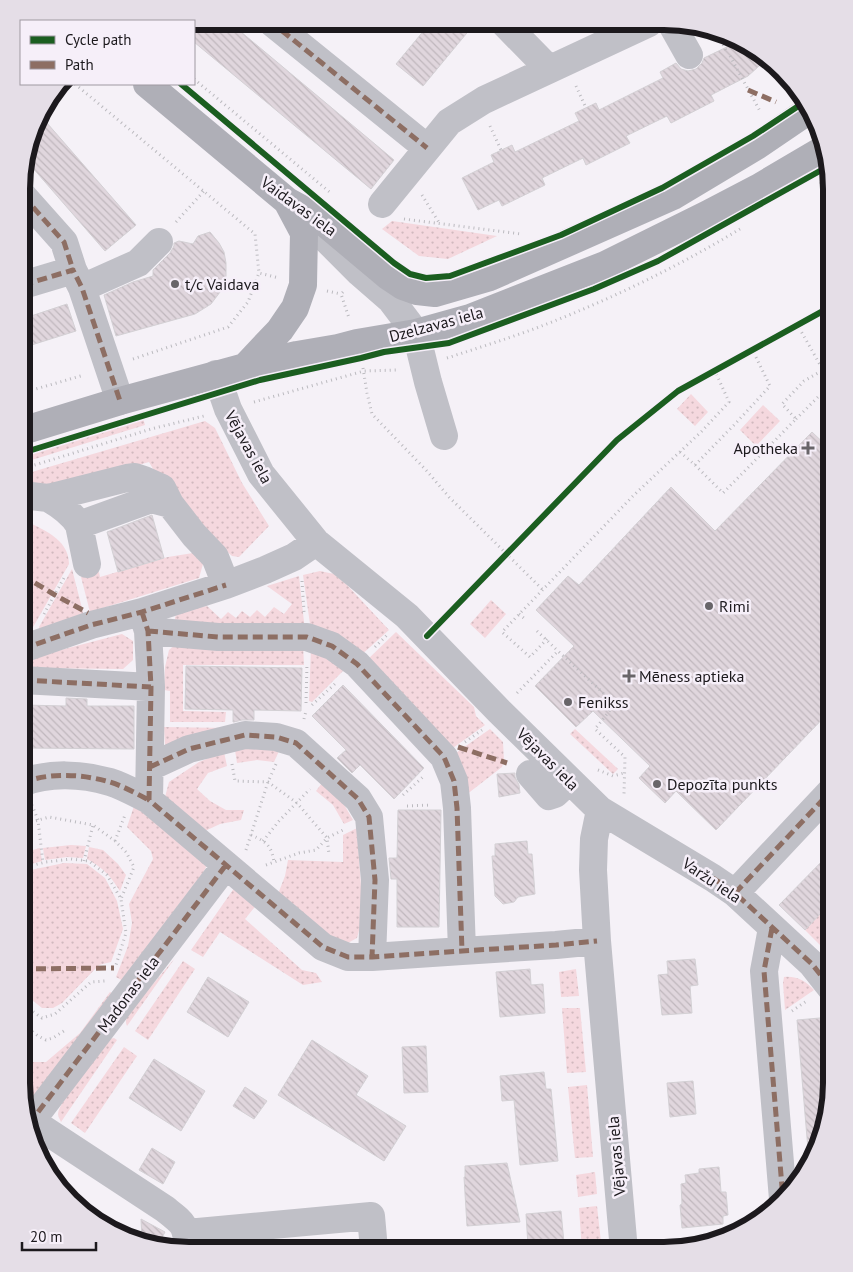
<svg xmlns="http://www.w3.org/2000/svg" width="853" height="1272" viewBox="0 0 853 1272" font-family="'PT Sans',sans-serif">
<defs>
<pattern id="grass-dots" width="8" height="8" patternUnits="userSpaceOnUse" patternTransform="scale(1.25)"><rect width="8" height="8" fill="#f5d8de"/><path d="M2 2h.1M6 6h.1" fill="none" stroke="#d1b9be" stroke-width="1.8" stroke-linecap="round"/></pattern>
<pattern id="building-back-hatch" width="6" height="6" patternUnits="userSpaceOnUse" patternTransform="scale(1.25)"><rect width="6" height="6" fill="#e0d6dd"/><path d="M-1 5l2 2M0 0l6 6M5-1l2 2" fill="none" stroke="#c0b7bd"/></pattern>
</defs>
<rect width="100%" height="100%" fill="#f5f1f7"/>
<path fill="url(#grass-dots)" d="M392 221 497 236 448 259 419 256 382 229Z
M691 394 708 412 695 426 677 409Z
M763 405 780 421 756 446 740 430Z
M143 418 145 425 22 463V454Z
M205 421 215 428 242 483 269 526 239 557 232 556 223 548 165 489 149 462 75 483 22 486V476L25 474Z
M22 519C41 529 69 538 69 564L28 636 22 638Z
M193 553 203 564 199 578 90 612 81 577 99 572 100 577 168 557Z
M72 569 84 616 41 632 39 627Z
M320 571 334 574 347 585 389 630 359 657 311 631 303 575Z
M299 576 305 631 175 623V617L180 611 207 606 221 619 228 612 236 618 242 611 250 617 257 610 265 617 274 607 284 614 292 604 267 586Z
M491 600 506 614 485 638 470 624Z
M396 632 474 707 476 716 485 725 450 750 365 662Z
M122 634 133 641V660L123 669 34 668 29 663 34 657Z
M176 644H303L304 665H183V711L226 712 225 722H170V691L164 690 165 667 169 650Z
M311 647 348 666 312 702 309 701Z
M164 727 228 728 165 745Z
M490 729 503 742 504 761 502 767 466 795 453 755Z
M575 729 618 769 613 774 570 734Z
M260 747 279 751 274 762 257 760 237 763 235 750Z
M224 752 227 766 208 773 197 789 210 801 226 810H244L241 820 220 824 205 831 165 797 169 782 199 762Z
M322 783 342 801 353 820 344 824 333 805 316 791Z
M134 806 203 854 208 863 203 873 123 981 116 977 128 946 132 923 129 904 153 859 151 851 127 827Z
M357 828 363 916 357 938 346 944 313 930 278 894 285 876 288 860 343 862V835Z
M71 845 86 846 83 858 67 857 45 860 43 848Z
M89 847 103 850 118 864 126 875 120 891C109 874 104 869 87 859Z
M40 848 42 861 22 867V853Z
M64 863 87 864 105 878 117 901 123 929 111 962 99 965 62 1003 53 1008H42L32 1000 27 990 21 984 22 873 26 871Z
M237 884 258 903 245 919 302 970 316 973 322 982 303 985 220 932 203 957 191 950Z
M821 913 827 918 831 913V941L824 949 805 930Z
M175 958 127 1026C124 1020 128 1015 131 1010Z
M183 961 195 969 148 1040 135 1031Z
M576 969 579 996 561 997 559 972Z
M784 977C798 976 805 981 814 990L785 1010 783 983Z
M110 992 115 995 27 1111 21 1083V1054L30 1062H46L80 1033Z
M562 1008H580L586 1072 567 1073Z
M114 1038 117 1040 61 1122C60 1119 58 1117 58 1114 59 1100 100 1053 110 1039Z
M124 1047 137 1056 85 1133 71 1123Z
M587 1085 593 1157 575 1158 568 1087Z
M595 1172 597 1194 578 1197 576 1175Z
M597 1206 602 1251H582L579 1208Z"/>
<path fill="url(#building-back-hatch)" stroke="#d3d0d4" d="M201 21H228L394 160 371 189 194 42V30Z
M431 22H476L423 86 396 64Z
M733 44H737L766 56 768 58 748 76 711 95 714 101 671 123 667 116 626 136 630 143 586 165 583 158 542 178 545 185 502 206 499 200 478 210 462 178 494 162 491 155 512 145 515 152 579 121 575 113 596 103 599 110 663 78 660 72 676 63 681 69 688 71 696 69 702 63 704 58Z
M40 115 136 225 105 251 25 159Z
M210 232 219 243 224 252 226 263V276L220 292 211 304 195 314 116 336 104 295 133 282 153 276V270L170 253 174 246V243L179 241 193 244 198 236Z
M67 304 76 331 22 348V319Z
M812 432 832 451V709L716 830 676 791 665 803 639 778 650 766 593 711 576 727 535 686 574 646 536 610 568 576 579 585 671 487 715 531Z
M152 515 164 558 118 572 107 532Z
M186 666 302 668 301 711 254 710V720H242L234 722H233V710L185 709Z
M343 685 424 768 394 799 360 765 352 773 337 758 346 750 312 716Z
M66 698 87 699V706H134V749L22 748V705L66 706Z
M515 773V777L519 785 520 793 499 797 497 774Z
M398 810H441L439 927H397V879H391L389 858H397Z
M527 841 528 854H532L535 894 518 897 514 902 503 904 495 896 492 856H495V844Z
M831 852V923L821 913 805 930 779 905Z
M695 959 698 985 690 986 692 1013 662 1015 658 975 668 974 667 961Z
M530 969 531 985 543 984 545 1013 500 1017 496 972Z
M208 977 249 1002 228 1037 187 1012Z
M831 1017V1095L809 1161 797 1020Z
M312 1040 368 1076 356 1095 406 1126 384 1161 278 1095Z
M426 1046 428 1092 404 1093 402 1047Z
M154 1059 205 1091 181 1131 129 1098Z
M544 1072 546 1089H551L558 1161 520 1165 514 1100 502 1101 500 1076Z
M693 1081 696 1114 670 1117 667 1083Z
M245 1087 267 1101 254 1119 233 1106Z
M152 1148 175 1162 163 1184 139 1170Z
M507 1163 520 1222 467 1226 464 1177H465V1166Z
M719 1167 721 1192H726L728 1215 723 1216V1224L682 1228 680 1205 682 1204 681 1184 686 1183 685 1175 699 1173V1169Z
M561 1211 564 1243 528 1246 526 1214Z
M141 1219 165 1232 158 1245 142 1239Z"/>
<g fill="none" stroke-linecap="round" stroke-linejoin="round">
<path stroke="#bbbabf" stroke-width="3" stroke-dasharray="1 4" stroke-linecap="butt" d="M718 36 726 50
M730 56 761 113
M194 79 332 194
M75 84 255 234 259 273 279 278
M576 86 586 108
M490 126 501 150
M820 184 830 179
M422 195 440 224
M404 219 521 234
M176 222 204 191
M327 291 341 294
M343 292 341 294 349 318
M447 358C475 349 503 340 531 330 603 303 674 269 740 229
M133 359 228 327 248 302 259 273
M363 368 367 393 372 414 426 470 449 497 542 589
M22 393 84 375
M254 402 364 371 398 370
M796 419 818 397 832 390
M680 452 695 465 723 493 796 419 782 404 804 381 823 370 797 324
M695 465 736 423 770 386 752 349
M25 468 151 429 204 416
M302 581 304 612
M44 614 65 576
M519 614 526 620
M537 631 558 651
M547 639 530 657 502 632 634 495 701 432 729 402 715 371
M375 647 388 634
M517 693 558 651 615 704 595 729 625 757 624 794
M306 703 307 663
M312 705 337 682
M304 719 306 711
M465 742 482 730
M232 764 235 781 268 782 297 803 327 838 329 854
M598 770 613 776 624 773
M403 795 424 776
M32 805 38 820 43 863
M407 806 431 805
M22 826 25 824 49 817 93 825 115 841 126 852 134 867 121 899
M251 835C267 842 271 845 274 862
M115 841 125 815
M263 841 279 821 310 789
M246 850 268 782 276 764
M84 861 93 825
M266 865 299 853 316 850 327 838 345 829
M22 868 46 862 71 859 89 861 107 875 121 899 126 933 116 965
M21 1003 42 1018 55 1014 91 982 105 981
M792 1011 808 1000
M21 1022 38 1036 46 1040 53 1038 67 1029"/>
<path stroke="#c0c0c7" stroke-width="28" d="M270 21 427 148
M503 22 549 69
M671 23 689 55
M23 196 64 242 73 270
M382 204 449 122 484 100 649 23
M319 232 360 273 391 300 416 333 428 382 444 436
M23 285 73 270 82 288 120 401
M82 288 138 263 159 242
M216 374 228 409 261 474 316 542 407 616 499 711 600 810 713 878 735 893 812 964 831 988
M22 495 48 498 127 478 135 477 144 480 162 488 170 504 194 535 215 557 226 585
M48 498C60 505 72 513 79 525L151 499 170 504
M79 525 87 564
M142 612 148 631 151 687 149 800 323 947 348 957H372L462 951 556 945 597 941
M148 631 218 637H307L332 646 357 664 444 757 454 781 457 808 462 951
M22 649 91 625 142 612 226 585 265 570 294 557 316 542
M22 680 151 687
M150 767 189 749 245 735 276 737 296 743 358 799 369 817 375 880 372 957
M530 774 549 796 555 794 569 781
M22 783C49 772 82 774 110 782 123 786 137 794 149 800
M600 810 594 839 593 870 597 941 624 1251
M735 893 831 791
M772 928 764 971 783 1199
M31 1121 165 1209C184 1224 186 1224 188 1249
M29 1124 226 865
M187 1233 371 1216 374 1250"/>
<path stroke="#afafb7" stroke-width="28" d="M147 84 287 201 320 219 388 276 403 286 417 291 435 293 490 277 673 196 758 145 808 111
M245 367 280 330 295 308 303 285 304 233 287 201
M22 431 120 401 245 367 297 355 338 348 357 343 416 333 470 318 605 265 708 214 758 188 824 149"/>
<path stroke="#8d6e63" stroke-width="5" stroke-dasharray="10 5" stroke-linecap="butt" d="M270 21 427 148
M748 90 776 102
M23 196 64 242 73 270
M23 285 73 270 82 288 120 401
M22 575 55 595 88 613
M142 612 148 631 151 687 149 800 323 947 348 957H372L462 951 556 945 597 941
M148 631 218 637H307L332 646 357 664 444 757 454 781 457 808 462 951
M22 649 91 625 142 612 226 585
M22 680 151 687
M458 747 507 763
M150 767 189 749 245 735 276 737 296 743 358 799 369 817 375 880 372 957
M22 783C49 772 82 774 110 782 123 786 137 794 149 800
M713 878 735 893 812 964 831 988
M735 893 831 791
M772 928 764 971 783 1199
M21 969 114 968
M828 984 831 960
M29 1124 226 865"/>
<g stroke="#f6eff9" stroke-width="9">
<path id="cycleway" d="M181 84 394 263 410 274 426 278 450 276 561 235 662 188 753 136 803 103
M22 453 260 380 361 358 384 352 449 343 594 289 658 261 827 167
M427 636 617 440 678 391 832 306"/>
</g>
<use href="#cycleway" stroke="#1b5e20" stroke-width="6"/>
</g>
<g fill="#686569" stroke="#f6eff9" stroke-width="2">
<circle cx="175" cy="284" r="5"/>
<path d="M805.5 440.5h5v5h5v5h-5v5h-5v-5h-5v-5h5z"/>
<circle cx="709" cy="606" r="5"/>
<path d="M626.5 668.5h5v5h5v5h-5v5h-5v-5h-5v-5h5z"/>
<circle cx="568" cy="702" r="5"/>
<circle cx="657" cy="784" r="5"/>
</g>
<g text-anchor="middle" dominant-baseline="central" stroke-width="5" stroke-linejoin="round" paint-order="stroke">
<g font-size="16" fill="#1c191d" stroke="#f6eff9">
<text transform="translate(299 206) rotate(36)">Vaidavas iela</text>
<text transform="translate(436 324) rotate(-15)">Dzelzavas iela</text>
<text transform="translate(249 447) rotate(61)">Vējavas iela</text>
<text transform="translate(548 759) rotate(45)">Vējavas iela</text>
<text transform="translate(712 880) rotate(34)">Varžu iela</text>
<text transform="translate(128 994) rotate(-53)">Madonas iela</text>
<text transform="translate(616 1156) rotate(-95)">Vējavas iela</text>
</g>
<g font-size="16" fill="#1c191d" stroke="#f6eff9" text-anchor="start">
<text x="185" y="284">t/c Vaidava</text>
<text x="798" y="448" text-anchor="end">Apotheka</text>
<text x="719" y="606">Rimi</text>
<text x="639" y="676">Mēness aptieka</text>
<text x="578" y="702">Fenikss</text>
<text x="667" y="784">Depozīta punkts</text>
</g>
</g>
<path d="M0 0H853V1272H0ZM189 30H664A159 159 0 0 1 823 189V1083A159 159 0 0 1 664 1242H189A159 159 0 0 1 30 1083V189A159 159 0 0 1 189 30Z" fill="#e5dee7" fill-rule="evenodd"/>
<path fill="none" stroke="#1c191d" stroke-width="6" d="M189 30H664A159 159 0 0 1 823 189V1083A159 159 0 0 1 664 1242H189A159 159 0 0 1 30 1083V189A159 159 0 0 1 189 30Z"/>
<rect x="20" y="20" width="175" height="65" fill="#f6eff9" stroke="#9f99a1"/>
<rect x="30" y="36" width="25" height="8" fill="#1b5e20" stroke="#9f99a1"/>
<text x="65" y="45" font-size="15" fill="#1c191d">Cycle path</text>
<rect x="30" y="61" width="25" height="8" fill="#8d6e63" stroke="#9f99a1"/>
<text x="65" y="70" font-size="15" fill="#1c191d">Path</text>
<path d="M22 1242v8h74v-8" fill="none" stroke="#1c191d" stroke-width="2.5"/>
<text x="30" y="1242" font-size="15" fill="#1c191d" stroke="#f6eff9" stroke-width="4" paint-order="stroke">20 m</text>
</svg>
